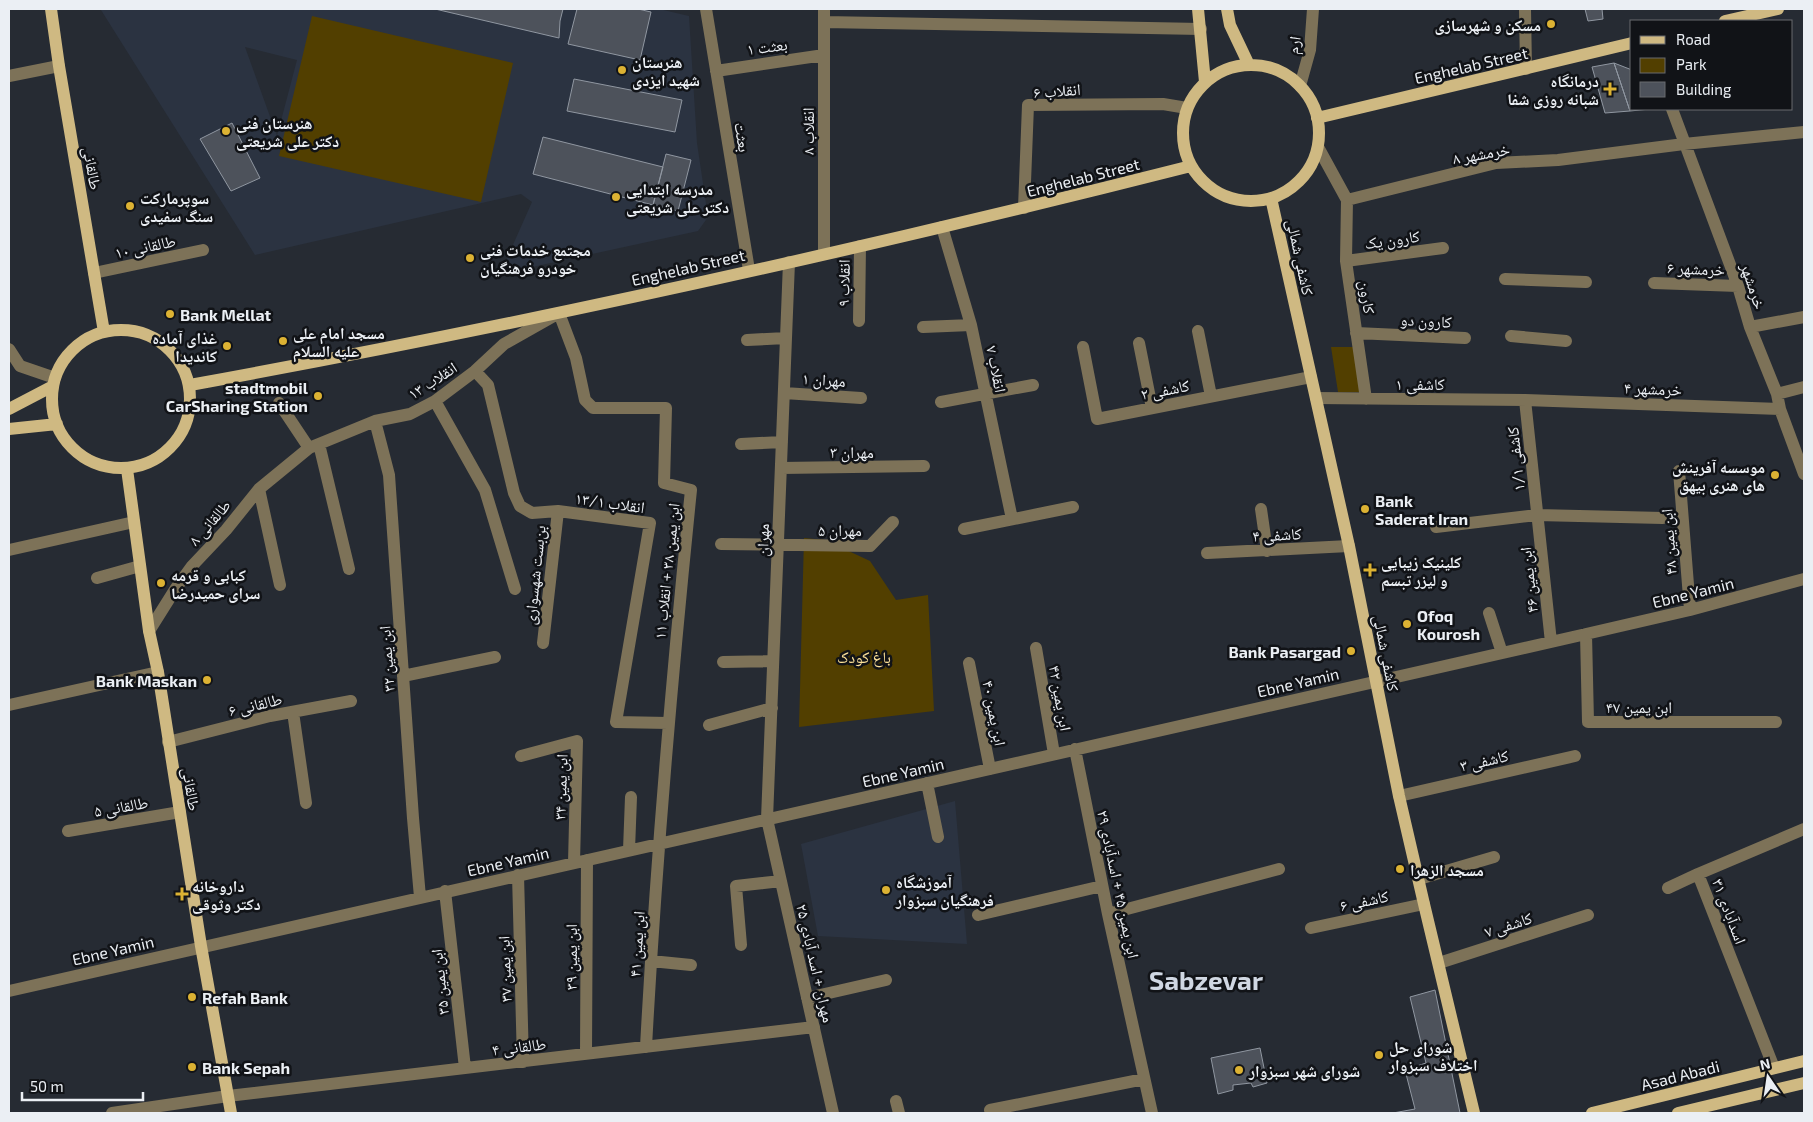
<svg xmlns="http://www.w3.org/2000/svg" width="1813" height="1122" viewBox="0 0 1813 1122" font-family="'Exo 2','Noto Naskh Arabic',sans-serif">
<rect width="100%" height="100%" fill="#262b33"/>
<path fill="#2b3341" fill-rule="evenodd" d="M105 9H659L689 16 697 143 708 217 698 231 500 274 532 202 521 194 255 255 101 10ZM245 47 297 60 277 136Z
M955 801 967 944 818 936 801 844Z"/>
<path fill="#523f00" d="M312 16 513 63 481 202 279 156Z
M1331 347H1353L1362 392H1338Z
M804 538 825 540 870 561 896 600 928 595 934 711 799 727Z"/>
<path fill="#4d525b" stroke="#9097a1" d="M435 9H563L560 21 559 38Z
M577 9H638L651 12 640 60 568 44Z
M1585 9H1602L1603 19 1588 21Z
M1614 63 1630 111 1605 113 1592 67Z
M1614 63 1632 70V109H1650L1630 111Z
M574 79 682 100 675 132 567 111Z
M232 123 260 178 231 191 200 139Z
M543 137 663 167 653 205 533 174Z
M666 154 691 160 678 211 653 205Z
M1435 990 1460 1113H1393L1415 1109 1405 1070 1426 1063 1410 997Z
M1260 1048 1267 1083 1253 1087 1251 1083 1233 1085V1090L1218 1094 1211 1058Z"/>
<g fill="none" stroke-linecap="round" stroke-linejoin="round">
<path stroke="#7d7258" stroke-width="12" d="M706 9 749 270
M1525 9 1526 69
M824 22 1201 29
M716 71 824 55
M9 76 59 66
M1300 86 1310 50 1313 9
M1672 109 1738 286 1750 327 1777 394 1780 409 1804 474
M1318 147 1347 200 1496 163 1558 160 1684 144 1804 132
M1347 200 1346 261 1366 399
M1024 208 1028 105 1163 104 1187 108
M942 227 971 325 1012 519
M824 254V9
M1346 261 1443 248
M789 262 767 819 833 1113
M94 273 203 250
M1505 279 1586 282
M1654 283 1738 286
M859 321 860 246
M923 327 971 325
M1750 327 1804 317
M1198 331 1211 396
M1356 333 1465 338
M1511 336 1566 341
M747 340 786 338
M1139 343 1152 408
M1083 347 1097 419 1311 377
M9 349 20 366 55 378
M475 371 488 385 514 493 520 506 532 513 558 511 650 523 616 722 668 723
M784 393 861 398
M1777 394 1804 387
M1316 398 1525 400 1780 409
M1525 400 1551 642
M435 401 485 490 515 589
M941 402 1033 385
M279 403 309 448
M375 421 389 475 413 818 420 897
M319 444 349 569
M741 444 782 442
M781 468 924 466
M1679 471 1690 610
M259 489 280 585
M1261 509 1267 551
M1436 527 1537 515 1663 518
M964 529 1073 507
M721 544 870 546 893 522
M9 550 134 522
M1207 553 1349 546
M97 578 140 566
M1489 613 1502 653
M149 631 176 588 192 566 226 530 259 489 309 448 375 421 410 414 435 401 475 371 504 344 559 313 576 358 585 400 593 408H666L664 483 691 490C672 675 656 861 646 1047
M1586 634 1588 722H1776
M543 643 558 511
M1036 648 1054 754
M723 662 773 661
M969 663 990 769
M403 676 495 657
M9 705 158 672
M293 712 306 803
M709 725 772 708
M168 742 270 716 351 701
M1075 749 1108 914 1152 1113
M521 756 577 741 574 863
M927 783 938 837
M1399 796 1575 756
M68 831 180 812
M629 850 631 797
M518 875 523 1062
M1419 879 1494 857
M1668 888 1698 874
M445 891 465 1068
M1108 914 1279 869
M978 915 1102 886
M1311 928 1424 904
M741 945 736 886 781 881
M651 961 691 965
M1439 963 1588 915
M9 991 1586 634 1690 610 1804 579
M807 998 886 980
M586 1054 587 860
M1774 1068 1698 874 1804 829
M896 1101 899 1113
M990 1110 1144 1079
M112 1113 228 1096 814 1027"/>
<path stroke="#cfb982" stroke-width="12" d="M51 9 59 66 104 332
M1198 9 1205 82
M1227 9 1230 25 1249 65
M1725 21 1778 9
M1183 133a68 68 0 1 1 136 0a68 68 0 1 1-136 0Z
M1317 118 1632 43
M1271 198 1349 546 1399 796 1424 904 1474 1113
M52 399a69 69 0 1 1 138 0a69 69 0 1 1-138 0Z
M190 385C526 324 860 250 1191 166
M9 409 53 386
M9 429 57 424
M127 469 149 631 158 672 201 946 231 1113
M1592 1113 1804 1061
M1678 1113 1804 1083"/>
</g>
<g fill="#dcb233" stroke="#111317" stroke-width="2">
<circle cx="1551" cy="24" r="5"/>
<circle cx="622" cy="70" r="5"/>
<path d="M1607.5 81.5h5v5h5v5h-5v5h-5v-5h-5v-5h5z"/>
<circle cx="226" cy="131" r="5"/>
<circle cx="616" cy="197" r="5"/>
<circle cx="130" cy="206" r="5"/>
<circle cx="470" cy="258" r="5"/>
<circle cx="170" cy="314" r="5"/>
<circle cx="283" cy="341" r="5"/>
<circle cx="227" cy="346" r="5"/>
<circle cx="318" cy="396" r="5"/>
<circle cx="1775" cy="475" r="5"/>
<circle cx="1365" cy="509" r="5"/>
<path d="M1367.5 562.5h5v5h5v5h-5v5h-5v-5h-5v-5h5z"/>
<circle cx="161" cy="583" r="5"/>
<circle cx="1407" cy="624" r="5"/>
<circle cx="1351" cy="651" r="5"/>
<circle cx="207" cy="680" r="5"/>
<circle cx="1400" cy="869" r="5"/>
<circle cx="886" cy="890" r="5"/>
<path d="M179.5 886.5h5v5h5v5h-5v5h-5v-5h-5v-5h5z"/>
<circle cx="192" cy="997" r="5"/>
<circle cx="1379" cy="1055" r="5"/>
<circle cx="192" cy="1067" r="5"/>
<circle cx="1239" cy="1070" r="5"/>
</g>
<g text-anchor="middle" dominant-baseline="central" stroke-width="5" stroke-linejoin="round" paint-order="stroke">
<g font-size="16" font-weight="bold" fill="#ebeff4" stroke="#111317" text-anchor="start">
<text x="1541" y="24" text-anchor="end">مسکن و شهرسازی</text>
<text x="632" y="61">هنرستان<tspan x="632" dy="18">شهید ایزدی</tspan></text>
<text x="1599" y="80" text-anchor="end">درمانگاه<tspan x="1599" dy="18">شبانه روزی شفا</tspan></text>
<text x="236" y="122">هنرستان فنی<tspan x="236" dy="18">دکتر علی شریعتی</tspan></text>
<text x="626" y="188">مدرسه ابتدایی<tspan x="626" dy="18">دکتر علی شریعتی</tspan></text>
<text x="140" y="197">سوپرمارکت<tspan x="140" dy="18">سنگ سفیدی</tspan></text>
<text x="480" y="249">مجتمع خدمات فنی<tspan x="480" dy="18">خودرو فرهنگیان</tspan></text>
<text x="180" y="314">Bank Mellat</text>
<text x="293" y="332">مسجد امام علی<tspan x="293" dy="18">علیه السلام</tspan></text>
<text x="217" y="337" text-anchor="end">غذای آماده<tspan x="217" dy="18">کاندیدا</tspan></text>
<text x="308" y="387" text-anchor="end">stadtmobil<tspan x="308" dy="18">CarSharing Station</tspan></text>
<text x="1765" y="466" text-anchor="end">موسسه آفرینش<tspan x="1765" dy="18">های هنری بیهق</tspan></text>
<text x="1375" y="500">Bank<tspan x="1375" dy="18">Saderat Iran</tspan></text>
<text x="1381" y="561">کلینیک زیبایی<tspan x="1381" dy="18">و لیزر تبسم</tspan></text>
<text x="171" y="574">کبابی و قرمه<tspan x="171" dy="18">سرای حمیدرضا</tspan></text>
<text x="1417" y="615">Ofoq<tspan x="1417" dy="18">Kourosh</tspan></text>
<text x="1341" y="651" text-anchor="end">Bank Pasargad</text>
<text x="197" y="680" text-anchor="end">Bank Maskan</text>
<text x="1410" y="869">مسجد الزهرا</text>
<text x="896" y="881">آموزشگاه<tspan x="896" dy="18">فرهنگیان سبزوار</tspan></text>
<text x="192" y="885">داروخانه<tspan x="192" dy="18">دکتر وثوقی</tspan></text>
<text x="202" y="997">Refah Bank</text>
<text x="1389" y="1046">شورای حل<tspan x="1389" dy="18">اختلاف سبزوار</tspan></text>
<text x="202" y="1067">Bank Sepah</text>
<text x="1249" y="1070">شورای شهر سبزوار</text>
</g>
<g font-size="16" fill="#ebeff4" stroke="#111317">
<text transform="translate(1293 45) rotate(-81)">ارم</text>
<text transform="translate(767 46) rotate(-8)">بعثت ۱</text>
<text transform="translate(1471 65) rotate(-13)">Enghelab Street</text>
<text transform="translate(1057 90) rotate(-4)">انقلاب ۶</text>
<text transform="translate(807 131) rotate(-90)">انقلاب ۸</text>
<text transform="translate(743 137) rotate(81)">بعثت</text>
<text transform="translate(1481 153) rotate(-10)">خرمشهر ۸</text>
<text transform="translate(93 168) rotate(80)">طالقانی</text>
<text transform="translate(1083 177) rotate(-14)">Enghelab Street</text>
<text transform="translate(1392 239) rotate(-8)">کارون یک</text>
<text transform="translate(145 246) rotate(-12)">طالقانی ۱۰</text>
<text transform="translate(1301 257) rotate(78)">کاشفی شمالی</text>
<text transform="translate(688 267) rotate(-13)">Enghelab Street</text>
<text transform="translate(1696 268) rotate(2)">خرمشهر ۶</text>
<text transform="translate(843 283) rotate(-89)">انقلاب ۹</text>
<text transform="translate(1754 286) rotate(72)">خرمشهر</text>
<text transform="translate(1368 297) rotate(82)">کارون</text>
<text transform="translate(1426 320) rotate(3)">کارون دو</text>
<text transform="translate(997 369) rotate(79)">انقلاب ۷</text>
<text transform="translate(824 379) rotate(4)">مهران ۱</text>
<text transform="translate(432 380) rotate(-33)">انقلاب ۱۳</text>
<text x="1420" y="383">کاشفی ۱</text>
<text transform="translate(1653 388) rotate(2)">خرمشهر ۴</text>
<text transform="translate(1165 389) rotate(-11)">کاشفی ۲</text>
<text x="852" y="451">مهران ۳</text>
<text transform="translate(1515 459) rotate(-96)">کاشفی ۱/۱</text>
<text transform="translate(610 502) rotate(8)">انقلاب ۱۳/۱</text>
<text transform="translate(209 522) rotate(-49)">طالقانی ۸</text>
<text x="840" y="529">مهران ۵</text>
<text transform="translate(1277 534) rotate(-3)">کاشفی ۴</text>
<text transform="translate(762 540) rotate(-88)">مهران</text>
<text transform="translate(1668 542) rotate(-94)">ابن یمین ۴۸</text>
<text transform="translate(666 571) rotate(-84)">ابن یمین ۳۸ + انقلاب ۱۱</text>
<text transform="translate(534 575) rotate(-84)">بن‌بست شهسواری</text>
<text transform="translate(1528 580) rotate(-96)">ابن یمین ۴۶</text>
<text transform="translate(1693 592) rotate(-14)">Ebne Yamin</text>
<text transform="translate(1387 653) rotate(79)">کاشفی شمالی</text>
<text transform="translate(386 659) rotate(-94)">ابن یمین ۳۲</text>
<text transform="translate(1298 682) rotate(-13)">Ebne Yamin</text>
<text transform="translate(1061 698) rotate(80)">ابن یمین ۴۲</text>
<text transform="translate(255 704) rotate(-13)">طالقانی ۶</text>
<text x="1639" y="706">ابن یمین ۴۷</text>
<text transform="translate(995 713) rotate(79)">ابن یمین ۴۰</text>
<text transform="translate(1484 760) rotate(-13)">کاشفی ۳</text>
<text transform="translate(903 772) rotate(-13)">Ebne Yamin</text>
<text transform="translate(560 787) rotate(-88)">ابن یمین ۳۴</text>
<text transform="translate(192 789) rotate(81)">طالقانی</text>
<text transform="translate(121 806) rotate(-10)">طالقانی ۵</text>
<text transform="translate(508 861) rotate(-13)">Ebne Yamin</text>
<text transform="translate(1119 884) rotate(78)">ابن یمین ۴۵ + اسدآبادی ۲۹</text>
<text transform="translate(1364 900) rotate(-12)">کاشفی ۶</text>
<text transform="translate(1730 911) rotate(69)">اسدآبادی ۳۱</text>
<text transform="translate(1508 924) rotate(-18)">کاشفی ۷</text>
<text transform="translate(636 944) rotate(-86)">ابن یمین ۴۱</text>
<text transform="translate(113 950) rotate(-13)">Ebne Yamin</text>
<text transform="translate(570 957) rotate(-90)">ابن یمین ۳۹</text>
<text transform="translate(816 963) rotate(77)">مهران + اسد آبادی ۲۵</text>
<text transform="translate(504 969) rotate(-92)">ابن یمین ۳۷</text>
<text transform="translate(439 982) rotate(-96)">ابن یمین ۳۵</text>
<text transform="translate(519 1046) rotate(-7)">طالقانی ۴</text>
<text transform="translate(1680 1075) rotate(-14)">Asad Abadi</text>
</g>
<g font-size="16" fill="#fde198" stroke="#111317">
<text x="864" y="656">باغ کودک</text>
</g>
<g font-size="26" font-weight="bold" fill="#d0d7e2" stroke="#111317">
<text x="1206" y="979">Sabzevar</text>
</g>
</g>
<rect width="1813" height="1122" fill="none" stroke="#ebeff4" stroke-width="20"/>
<rect x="1630" y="20" width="162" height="90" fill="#111317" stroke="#686b6f"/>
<rect x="1640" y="36" width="25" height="8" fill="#cfb982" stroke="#686b6f"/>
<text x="1676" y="45" font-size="15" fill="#ebeff4">Road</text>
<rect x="1640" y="58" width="25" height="15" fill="#523f00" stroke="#686b6f"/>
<text x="1676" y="70" font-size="15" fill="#ebeff4">Park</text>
<rect x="1640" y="82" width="25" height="15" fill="#4d525b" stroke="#686b6f"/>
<text x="1676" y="95" font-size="15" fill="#ebeff4">Building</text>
<g transform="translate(1768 1077) rotate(347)" stroke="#111317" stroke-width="4" paint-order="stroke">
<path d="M0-4L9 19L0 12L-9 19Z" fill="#ebeff4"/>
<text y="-8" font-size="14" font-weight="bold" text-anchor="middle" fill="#ebeff4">N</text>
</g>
<path d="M22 1092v8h121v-8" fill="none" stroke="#ebeff4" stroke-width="2.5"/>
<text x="30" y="1092" font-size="15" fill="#ebeff4" stroke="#111317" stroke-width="4" paint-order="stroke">50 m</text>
</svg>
